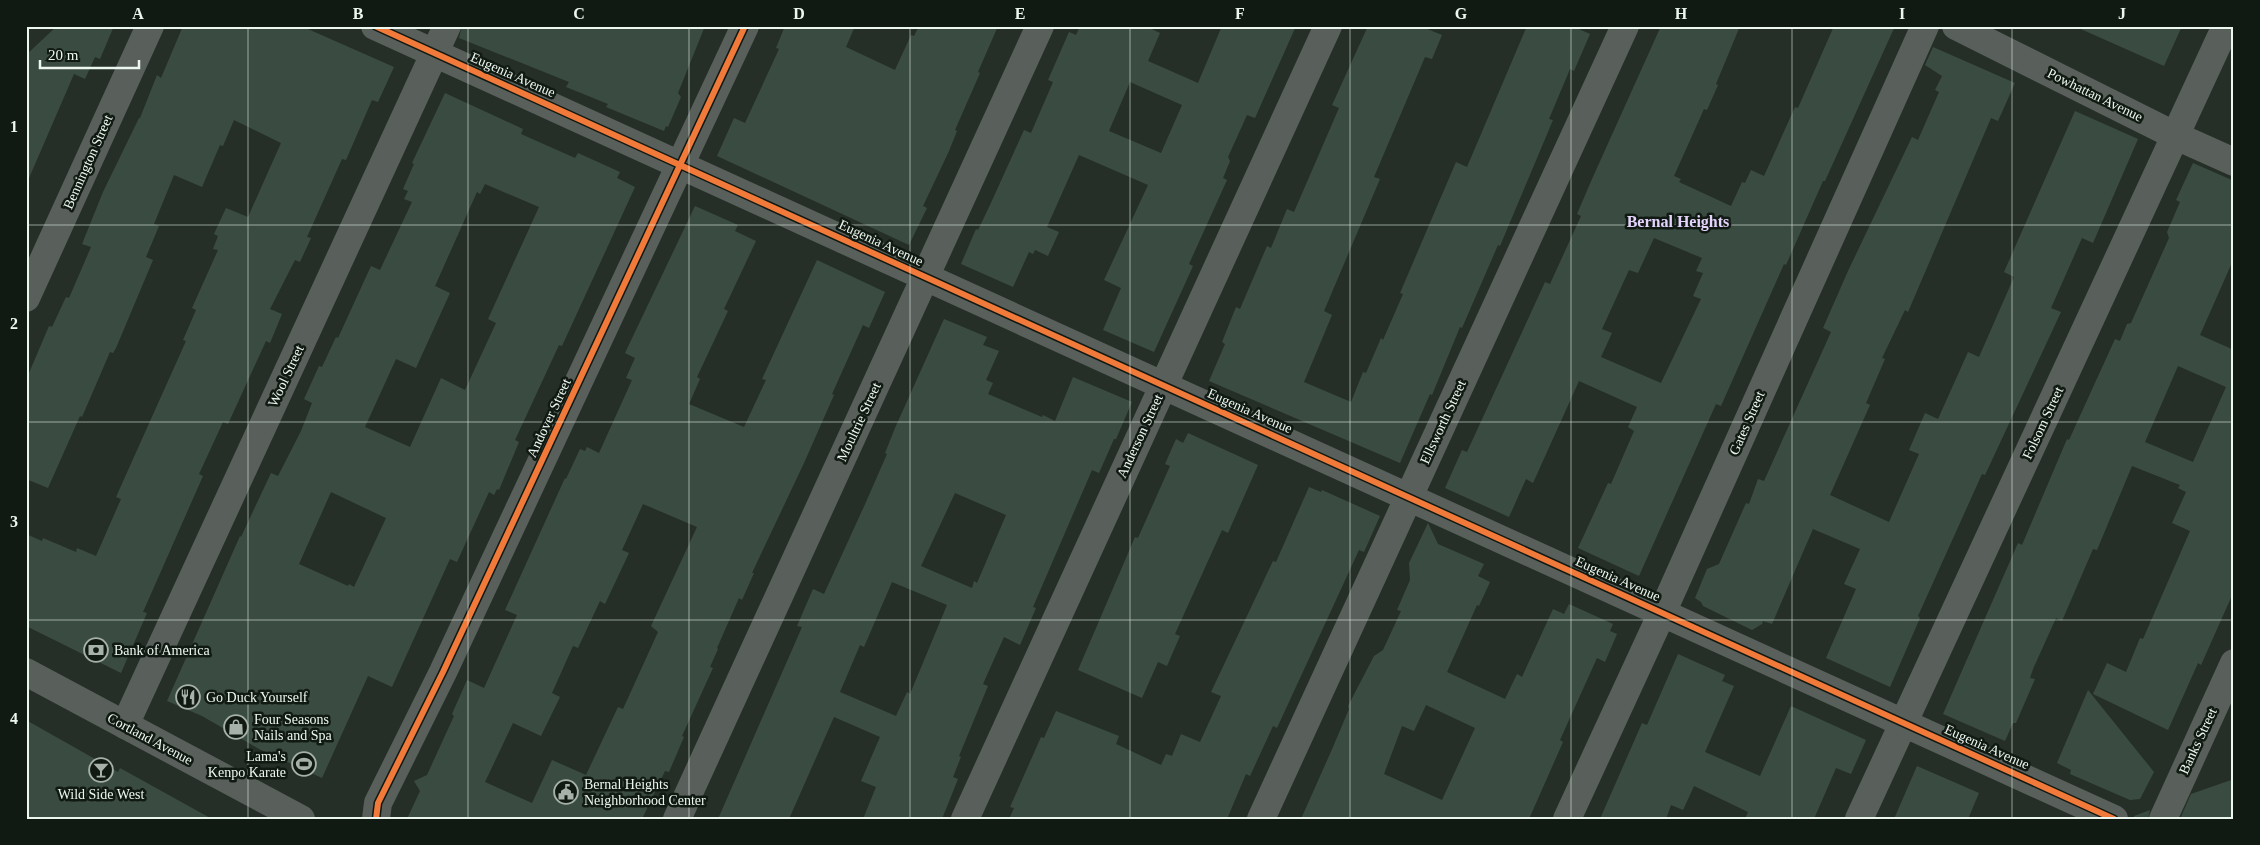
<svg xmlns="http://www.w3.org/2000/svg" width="2260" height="845" viewBox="0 0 2260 845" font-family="'Times New Roman',serif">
<rect width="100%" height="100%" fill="#252f28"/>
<path fill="#3a4c41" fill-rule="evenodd" d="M57 26H114L100 59 95 57 85 79 74 74 26 185V55Z
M183 26H301L394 67 378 102 372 100 346 160 342 159 307 237 311 238 300 262 295 260 270 309 282 314 270 343 266 341 228 424 223 422 199 474 203 476 143 612 147 613 121 673 26 626V534L42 541 43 538 76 552 77 548 96 556 121 499 116 497 186 341 183 340 196 310 192 308 218 250 213 249 218 236 214 234 226 208 248 217 281 143 234 120 223 146 220 145 202 187 174 175 154 224 159 226 146 257 153 260 116 348 113 353 110 352 82 417 80 416 48 488 26 479V380L49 326 52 327 66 297 69 298 91 247 82 244 103 192 139 118H140L157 75 161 78Z
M462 26H705L678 93 681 97 668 127 666 126 664 131 606 107 608 104 566 87 569 82 459 38Z
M785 26H855L846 47 895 70 911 35 914 36 919 26H998L978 72 980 73 955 130 957 131 949 151 923 206 927 208 909 245 717 156 734 118 745 123 779 49 776 48Z
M1080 26H1145L1160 33 1148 61 1198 83 1222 26H1296L1255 118 1247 115 1228 157 1230 161 1223 178 1227 180 1189 264 1193 266 1154 352 1103 330 1121 288 1104 280 1148 185 1079 155 1047 227 1059 232 1048 256 1035 250 1033 254 1029 252 1013 287 961 264 976 229 978 230 990 205 1024 130 1031 133 1053 82 1048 80 1069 32 1076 35ZM1130 82 1182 105 1161 153 1109 131Z
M1368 26H1420L1442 35 1432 59 1425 57 1374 177 1380 179 1324 311 1332 315 1304 382 1351 402 1363 372 1366 373 1381 338 1383 340 1403 294 1400 293 1456 162 1467 167 1527 26H1572L1590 34 1574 71 1570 69 1549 119 1553 120 1500 246 1498 245 1462 328 1460 327 1432 395 1430 394 1400 463 1209 381 1225 344 1222 342 1236 307 1240 309 1267 246 1271 248 1287 209 1294 212 1339 108 1332 105Z
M1661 26H1740L1716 84 1718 85 1707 110 1704 109 1674 176 1681 179 1679 182 1731 206 1742 182 1745 183 1751 170 1764 176 1795 107 1798 108 1834 26H1895L1825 181H1823L1786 265 1784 264 1721 406 1716 404 1639 576 1578 548 1608 483 1611 484 1634 431 1628 427 1637 407 1579 381 1533 483 1526 479 1509 517 1445 488 1462 450 1467 452 1545 282 1550 284 1581 216 1577 214 1592 179ZM1654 238 1702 258 1696 271 1703 273 1693 296 1701 299 1661 383 1601 357 1612 333 1602 329 1629 270 1638 273Z
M2074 26H2182L2164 66Z
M1933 47 2015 83 1998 121 1991 118 1908 312 1905 310 1882 358 1885 359 1866 403 1870 405 1830 495 1889 522 1919 454 1909 450 1925 413 1938 419 1968 352 1979 357 2014 277 2004 272 2075 111 2138 139 2093 243 2082 238 2051 308 2061 312 1985 475 1982 474 1918 616 1920 618 1890 687 1826 658 1856 589 1844 584 1860 549 1813 529 1772 624 1763 621 1762 624 1752 630 1703 606 1701 602 1695 598 1707 569 1719 564 1746 503 1749 504 1758 479 1764 481 1831 332 1823 328 1848 271 1912 137 1918 140 1939 92 1935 90 1942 76 1925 65Z
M445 93 523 129 521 134 575 158 578 153 620 172 617 178 635 187 562 346 559 345 515 440 519 442 499 490 497 489 494 495 489 492 457 562 450 559 392 687 368 676 322 778 259 749 202 716 167 701 240 536 241 537 271 473 278 476 301 431 312 403 304 399 319 366 322 367 336 337 338 338 371 266 380 270 412 202 404 199 408 191 403 189 414 164 412 163ZM485 184 539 207 488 319 496 323 465 390 441 378 410 447 365 427 396 359 416 368 450 293 435 286 477 192 480 194ZM331 492 386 518 354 587 349 584 348 586 299 564Z
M2193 163 2234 181V258L2200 335 2234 350V591L2201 665 2198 663 2168 730 2093 694 2107 663 2126 672 2140 638 2143 639 2190 531 2172 523 2186 492 2178 488 2180 485 2132 466 2097 550 2093 549 2062 621 2056 618 2033 669 2030 678 2035 679 2016 723H2013L2005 741 1943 714 2018 543 2022 545 2067 439 2069 440 2115 339 2120 341 2127 324 2131 323 2169 238 2167 232 2180 202 2176 200ZM2178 366 2226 387 2193 462 2145 442Z
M695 206 738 225 735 231 756 241 724 309 728 311 697 377 700 379 689 404 744 427 766 380 762 379 817 260 885 292 869 328 863 325 832 394 834 395 804 463 752 573H754L742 600 739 598 717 648 718 649 710 667 713 668 682 736 684 737 669 772 665 771 642 819H407L420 791 414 781 427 775 454 716 452 714 467 680 484 688 517 615 505 610 565 478 566 479 580 449 585 451 587 447 599 453 632 380 626 378 635 358 625 353ZM643 504 697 527 651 626 658 632 623 709 618 707 586 775 552 760 532 803 485 782 513 723 541 736 560 697 552 693 573 646 578 648 600 601 605 604 629 553 622 550Z
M944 319 987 337 983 345 999 351 986 380 993 383 988 394 1042 417 1043 415 1055 421 1073 377 1132 402 1116 439H1114L1099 473 1092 470 1033 607 1036 608 1020 645 1004 637 983 684 988 686 959 756 961 757 953 777 958 779 942 819H863L876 787 861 781 880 737 834 717 789 819H718L802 627 797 626 813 589 824 594 866 502 887 454 885 453 895 428ZM955 493 1006 515 977 583 974 581 972 588 921 566ZM892 582 947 605 910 694 907 692 896 716 840 692 860 645 864 647Z
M1188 433 1258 465 1228 533 1222 530 1175 634 1180 636 1167 666 1158 662 1142 698 1078 670 1135 537 1138 538 1170 466 1165 464 1176 439 1183 443Z
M1309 487 1321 492 1322 490 1380 516 1364 552 1359 550 1277 728 1273 726 1250 776 1246 774 1227 819H1009L1014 808 1010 807 1041 737 1044 738 1056 711 1119 736 1116 744 1161 765 1166 754 1172 756 1181 734 1200 742 1221 696 1211 692 1273 561 1276 562Z
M1428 523 1438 544 1484 564 1478 576 1490 582 1479 606 1477 605 1447 672 1505 699 1517 674 1522 677 1553 609 1564 614 1569 604 1613 624 1610 631 1617 634 1605 662 1597 658 1560 740 1563 742 1529 819H1301L1333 747 1349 709 1348 706 1374 656 1383 650 1401 611 1397 610 1410 580 1409 563ZM1426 705 1475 728 1442 800 1384 774 1402 726 1414 731Z
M1678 654 1725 675 1722 681 1734 686 1705 752 1760 776 1791 706 1866 740 1851 774 1836 768 1814 819H1745L1748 812 1694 786 1683 810 1671 805 1666 819H1600L1642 723 1647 725Z
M2088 690 2154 772 2140 799 2130 800 2070 774 2071 770 2057 763Z
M26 720 118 772 120 768 212 819H26Z
M1917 766 1979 793 1968 819H1894Z
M2234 779V819H2180L2191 794Z
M2150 810 2148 819H2134V816Z"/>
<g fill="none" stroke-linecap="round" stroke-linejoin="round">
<path stroke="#59605b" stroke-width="28" d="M375 26 2114 819
M1956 26 2176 136 2234 162
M26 298 150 26
M125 725 447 26
M376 819 378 803 443 672 745 26
M677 819 1040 26
M965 819 1328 26
M1261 819 1625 26
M1567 819 1662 613 1925 26
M1859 819 2226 26
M2163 819 2234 663"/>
<path stroke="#59605b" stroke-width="28" d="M26 672 301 819"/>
<g stroke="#111913" stroke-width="9">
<path id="cycleway" d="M375 26 2114 819
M376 819 378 803 443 672 745 26"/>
</g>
<use href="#cycleway" stroke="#f17a3a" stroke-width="6"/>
</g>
<path fill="none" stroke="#ecf8ef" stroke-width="1" stroke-opacity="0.55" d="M248 26V819M468 26V819M689 26V819M910 26V819M1130 26V819M1350 26V819M1571 26V819M1792 26V819M2012 26V819M26 225H2234M26 422H2234M26 620H2234"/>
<defs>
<g id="bank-ring" transform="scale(1.25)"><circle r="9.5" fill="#111913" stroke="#a6b2a9" stroke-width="1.5"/><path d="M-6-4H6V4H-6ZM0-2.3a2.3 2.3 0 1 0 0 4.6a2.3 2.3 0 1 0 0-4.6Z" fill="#a6b2a9"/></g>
<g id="restaurant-ring" transform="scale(1.25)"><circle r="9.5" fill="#111913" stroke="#a6b2a9" stroke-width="1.5"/><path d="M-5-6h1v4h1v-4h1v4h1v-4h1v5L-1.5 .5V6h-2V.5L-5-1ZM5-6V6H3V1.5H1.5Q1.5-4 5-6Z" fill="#a6b2a9"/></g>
<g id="shop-ring" transform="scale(1.25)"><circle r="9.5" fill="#111913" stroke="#a6b2a9" stroke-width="1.5"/><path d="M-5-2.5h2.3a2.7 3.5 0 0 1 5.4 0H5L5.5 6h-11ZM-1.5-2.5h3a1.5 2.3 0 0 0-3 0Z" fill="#a6b2a9"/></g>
<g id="stadium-ring" transform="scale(1.25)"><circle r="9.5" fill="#111913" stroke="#a6b2a9" stroke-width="1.5"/><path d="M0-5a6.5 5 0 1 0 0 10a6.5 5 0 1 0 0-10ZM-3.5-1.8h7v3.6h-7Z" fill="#a6b2a9"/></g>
<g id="bar-ring" transform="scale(1.25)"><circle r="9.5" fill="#111913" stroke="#a6b2a9" stroke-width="1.5"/><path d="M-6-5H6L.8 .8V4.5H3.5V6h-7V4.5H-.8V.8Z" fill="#a6b2a9"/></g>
<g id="civic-ring" transform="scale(1.25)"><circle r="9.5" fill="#111913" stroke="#a6b2a9" stroke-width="1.5"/><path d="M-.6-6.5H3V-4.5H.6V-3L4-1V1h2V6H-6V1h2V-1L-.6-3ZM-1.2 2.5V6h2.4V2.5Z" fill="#a6b2a9"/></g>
</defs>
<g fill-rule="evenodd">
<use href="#bank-ring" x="96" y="650"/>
<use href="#restaurant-ring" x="188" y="697"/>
<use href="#shop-ring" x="236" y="727"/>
<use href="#stadium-ring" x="304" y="764"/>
<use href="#bar-ring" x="101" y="770"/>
<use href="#civic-ring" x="566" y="792"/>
</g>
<g text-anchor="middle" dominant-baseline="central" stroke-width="5" stroke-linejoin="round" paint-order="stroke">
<g font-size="14" fill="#ecf8ef" stroke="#111913">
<text transform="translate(513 75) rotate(24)">Eugenia Avenue</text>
<text transform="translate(2095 95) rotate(26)">Powhattan Avenue</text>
<text transform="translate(88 162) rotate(-66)">Bennington Street</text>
<text transform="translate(881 243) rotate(25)">Eugenia Avenue</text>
<text transform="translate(286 376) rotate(-65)">Wool Street</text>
<text transform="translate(1250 411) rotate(24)">Eugenia Avenue</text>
<text transform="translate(549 418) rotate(-65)">Andover Street</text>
<text transform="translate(859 422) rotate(-65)">Moultrie Street</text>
<text transform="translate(1443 422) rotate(-65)">Ellsworth Street</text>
<text transform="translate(1747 423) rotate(-66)">Gates Street</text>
<text transform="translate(2043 423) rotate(-65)">Folsom Street</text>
<text transform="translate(1140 436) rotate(-65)">Anderson Street</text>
<text transform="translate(1618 579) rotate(24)">Eugenia Avenue</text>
<text transform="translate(150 739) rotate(28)">Cortland Avenue</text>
<text transform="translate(2198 741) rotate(-65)">Banks Street</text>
<text transform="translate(1987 747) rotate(24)">Eugenia Avenue</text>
</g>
<g font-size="14" fill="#ecf8ef" stroke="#111913" text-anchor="start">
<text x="114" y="650">Bank of America</text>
<text x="206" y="697">Go Duck Yourself</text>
<text x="254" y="719">Four Seasons<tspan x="254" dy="16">Nails and Spa</tspan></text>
<text x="286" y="756" text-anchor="end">Lama's<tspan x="286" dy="16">Kenpo Karate</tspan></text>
<text x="584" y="784">Bernal Heights<tspan x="584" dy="16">Neighborhood Center</tspan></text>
<text x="101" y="794" text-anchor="middle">Wild Side West</text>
</g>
<g font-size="16" font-weight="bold" fill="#e4d4fe" stroke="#111913">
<text x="1678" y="221">Bernal Heights</text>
</g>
</g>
<rect width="2260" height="845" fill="none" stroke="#111913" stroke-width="55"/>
<path d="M40 60v8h99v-8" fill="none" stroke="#ecf8ef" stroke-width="2.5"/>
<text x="48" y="60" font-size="15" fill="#ecf8ef" stroke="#111913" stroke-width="4" paint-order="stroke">20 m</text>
<rect x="28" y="28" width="2204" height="790" fill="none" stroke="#ecf8ef" stroke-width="2"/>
<g font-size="16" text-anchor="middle" font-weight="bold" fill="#ecf8ef">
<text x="138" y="19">A</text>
<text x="358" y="19">B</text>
<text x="579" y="19">C</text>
<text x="799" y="19">D</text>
<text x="1020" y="19">E</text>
<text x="1240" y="19">F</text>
<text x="1461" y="19">G</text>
<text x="1681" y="19">H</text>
<text x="1902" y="19">I</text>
<text x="2122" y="19">J</text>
<text x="14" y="132">1</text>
<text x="14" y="329">2</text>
<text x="14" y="527">3</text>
<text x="14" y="724">4</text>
</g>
</svg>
